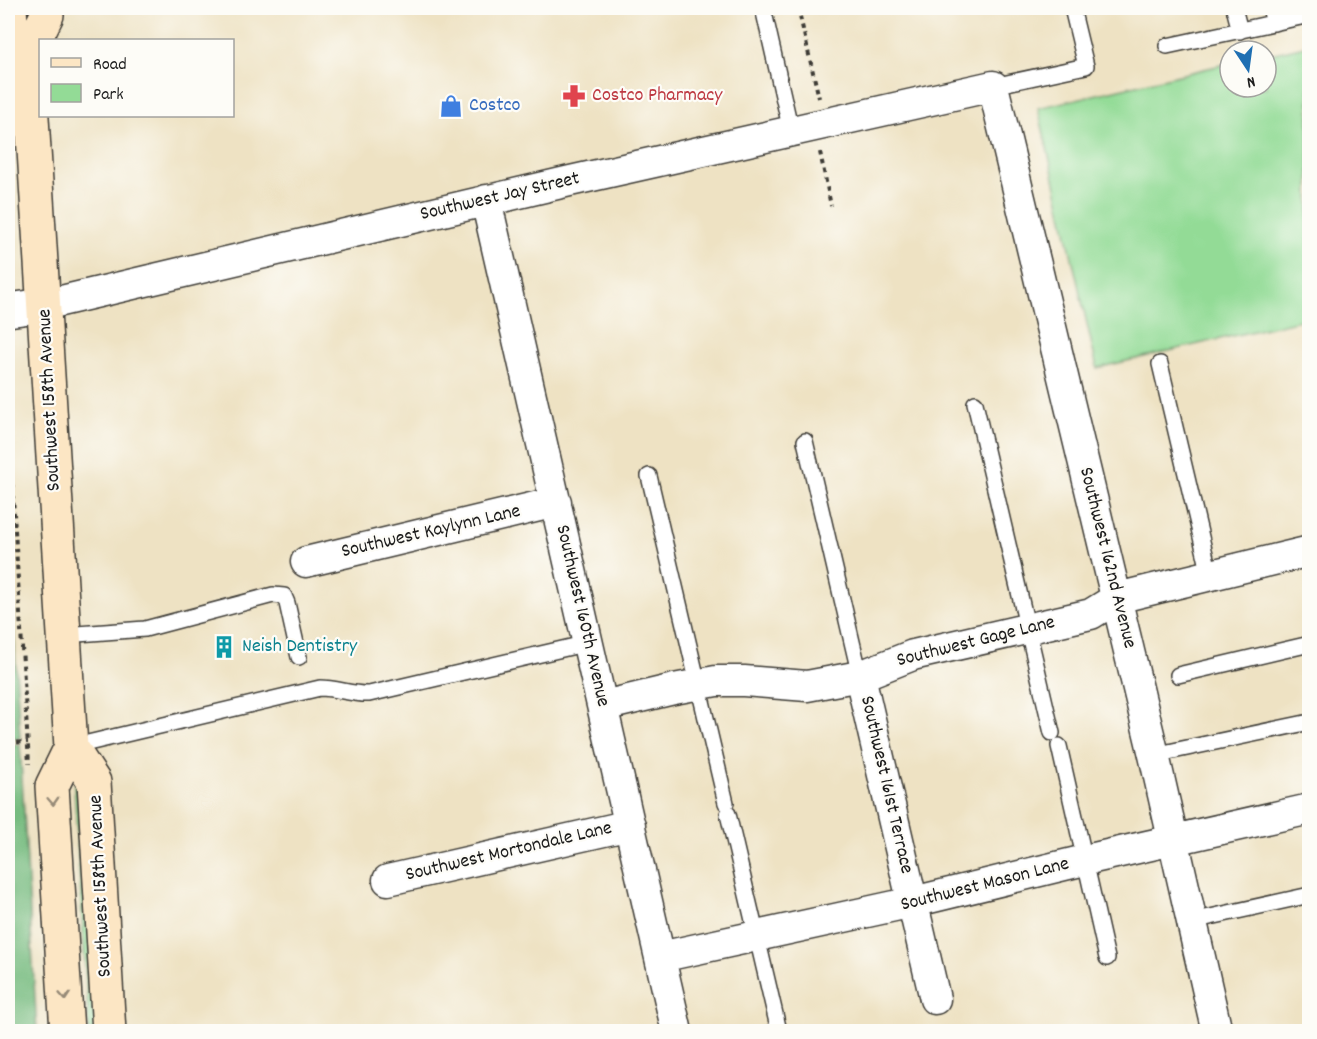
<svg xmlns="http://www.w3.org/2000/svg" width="1317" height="1039" viewBox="0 0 1317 1039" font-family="Dekko,sans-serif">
<rect width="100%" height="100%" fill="#fdfcf7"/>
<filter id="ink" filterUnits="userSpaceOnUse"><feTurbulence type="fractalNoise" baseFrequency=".0167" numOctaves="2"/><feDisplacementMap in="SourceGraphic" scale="12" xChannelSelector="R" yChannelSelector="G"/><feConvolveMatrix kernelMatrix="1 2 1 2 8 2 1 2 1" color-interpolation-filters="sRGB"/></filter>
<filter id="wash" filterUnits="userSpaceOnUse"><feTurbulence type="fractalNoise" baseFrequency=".008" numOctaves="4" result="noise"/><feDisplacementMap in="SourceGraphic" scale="24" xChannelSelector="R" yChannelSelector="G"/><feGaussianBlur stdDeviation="1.35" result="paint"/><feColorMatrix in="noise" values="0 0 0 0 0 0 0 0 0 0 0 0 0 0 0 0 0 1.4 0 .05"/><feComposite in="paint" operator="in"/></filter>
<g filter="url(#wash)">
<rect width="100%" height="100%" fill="#eee2c3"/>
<path fill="#93db96" stroke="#587c59" stroke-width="1.5" d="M1309 45V318L1097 368 1038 108 1230 63V87H1266V55Z
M78 782 98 1031H89L74 786 75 783Z"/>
<path fill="#76bb7f" stroke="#496c4e" stroke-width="1.5" d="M8 528 20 739H8Z
M20 744 37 1031H8V745Z"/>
</g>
<g filter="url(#ink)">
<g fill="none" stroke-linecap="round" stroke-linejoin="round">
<g stroke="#3c3a35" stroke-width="18">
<path id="service" d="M763 8 791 131
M1234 8 1240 31
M1270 8 1274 23
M1167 46 1310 15
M993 86 1086 66 1072 8
M1160 364 1210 575
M975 403 1052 733
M805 441 860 676
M649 476 726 803
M64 635 145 629 273 595 284 596 287 603 299 657
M1178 675 1310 644
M1059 746 1107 958
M71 747 320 688C337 688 353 695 369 694L588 643
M1154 755 1310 722
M728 814 779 1031
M1192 921 1310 895"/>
</g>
<g stroke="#3c3a35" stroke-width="33">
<path id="minor" d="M486 200 677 1032
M44 305 570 181 993 86 1154 755 1217 1032
M306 562 556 502
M860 676 935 999
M603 706 674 689 716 681H744L807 686 860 676 913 655 1091 614 1117 598 1310 551
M388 880 630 825
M660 957 913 902 1085 860 1310 809"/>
</g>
<g stroke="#3c3a35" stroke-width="36">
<path id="tertiary" d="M8 310 44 305"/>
</g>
<g stroke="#3c3a35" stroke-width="36">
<path id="secondary" d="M10 8 11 23 28 53 71 747 52 786 67 1032
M28 53 47 15 46 8
M71 747 94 782 109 1032"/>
</g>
<path stroke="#3c3a35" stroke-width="4" stroke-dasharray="4.5 4.5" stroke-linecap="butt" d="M798 8 819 98
M820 152 831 206
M8 413 29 764
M8 743 28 742"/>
<use href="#service" stroke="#fff" stroke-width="15"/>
<use href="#minor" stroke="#fff" stroke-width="30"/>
<use href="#tertiary" stroke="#fff" stroke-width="33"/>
<use href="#secondary" stroke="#fce6c4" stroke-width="33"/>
</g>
<defs><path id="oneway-chevron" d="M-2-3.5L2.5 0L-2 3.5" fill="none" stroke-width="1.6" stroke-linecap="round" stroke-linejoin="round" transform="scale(1.5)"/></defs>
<g stroke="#978b78">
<use href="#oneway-chevron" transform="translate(53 801) rotate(87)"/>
<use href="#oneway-chevron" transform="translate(65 996) rotate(86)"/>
</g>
</g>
<defs>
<g id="pharmacy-bare" transform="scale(1.8)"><path d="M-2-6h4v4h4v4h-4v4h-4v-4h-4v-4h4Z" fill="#e0444e" stroke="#fdfcf7" stroke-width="2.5" paint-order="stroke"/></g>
<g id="shop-bare" transform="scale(1.8)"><path d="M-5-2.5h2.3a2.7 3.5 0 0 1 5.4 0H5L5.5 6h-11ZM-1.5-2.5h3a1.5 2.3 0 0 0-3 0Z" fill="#3f7fe0" stroke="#fdfcf7" stroke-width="2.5" paint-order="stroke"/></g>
<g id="building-bare" transform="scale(1.8)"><path d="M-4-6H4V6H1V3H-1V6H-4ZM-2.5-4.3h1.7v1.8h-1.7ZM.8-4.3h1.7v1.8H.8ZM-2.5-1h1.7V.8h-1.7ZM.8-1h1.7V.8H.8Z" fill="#0f9aa8" stroke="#fdfcf7" stroke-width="2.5" paint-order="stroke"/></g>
</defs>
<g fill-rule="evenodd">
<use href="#pharmacy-bare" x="574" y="96"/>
<use href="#shop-bare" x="451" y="106"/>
<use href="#building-bare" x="224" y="647"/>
</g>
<g text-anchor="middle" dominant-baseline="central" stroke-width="4.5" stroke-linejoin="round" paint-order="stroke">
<g font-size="20" fill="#be3a42" stroke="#fdfcf7" text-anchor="start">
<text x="592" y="96">Costco Pharmacy</text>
</g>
<g font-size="20" fill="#366cbe" stroke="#fdfcf7" text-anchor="start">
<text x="469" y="106">Costco</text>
</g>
<g font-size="20" fill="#1c1c1c" stroke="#fdfcf7">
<text transform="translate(500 197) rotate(-13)">Southwest Jay Street</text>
<text transform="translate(50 400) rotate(-93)">Southwest 158th Avenue</text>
<text transform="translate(431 532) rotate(-13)">Southwest Kaylynn Lane</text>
<text transform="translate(1107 558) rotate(76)">Southwest 162nd Avenue</text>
<text transform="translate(582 616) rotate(77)">Southwest 160th Avenue</text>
<text transform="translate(976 642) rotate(-14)">Southwest Gage Lane</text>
<text transform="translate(886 785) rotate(77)">Southwest 161st Terrace</text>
<text transform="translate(509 852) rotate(-13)">Southwest Mortondale Lane</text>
<text transform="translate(985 885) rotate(-14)">Southwest Mason Lane</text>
<text transform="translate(101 886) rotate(-93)">Southwest 158th Avenue</text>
</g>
<g font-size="20" fill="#0d838f" stroke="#fdfcf7" text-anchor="start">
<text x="242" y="647">Neish Dentistry</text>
</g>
</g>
<rect width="1317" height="1039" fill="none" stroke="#fdfcf7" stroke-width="30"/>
<rect x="39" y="39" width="195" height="78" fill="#fdfcf7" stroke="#a3a29f" stroke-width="1.5"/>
<rect x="51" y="58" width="30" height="9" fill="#fce6c4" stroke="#a3a29f" stroke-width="1.5"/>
<text x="93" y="69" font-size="18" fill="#1c1c1c">Road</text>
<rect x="51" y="84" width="30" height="18" fill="#93db96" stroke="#a3a29f" stroke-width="1.5"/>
<text x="93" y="99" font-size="18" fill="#1c1c1c">Park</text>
<g transform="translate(1248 69) rotate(167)"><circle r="28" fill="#fdfcf7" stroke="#a3a29f" stroke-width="1.5"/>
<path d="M0-4.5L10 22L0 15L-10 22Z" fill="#1f6fb2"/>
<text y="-9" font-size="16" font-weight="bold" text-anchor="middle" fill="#1c1c1c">N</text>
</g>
</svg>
